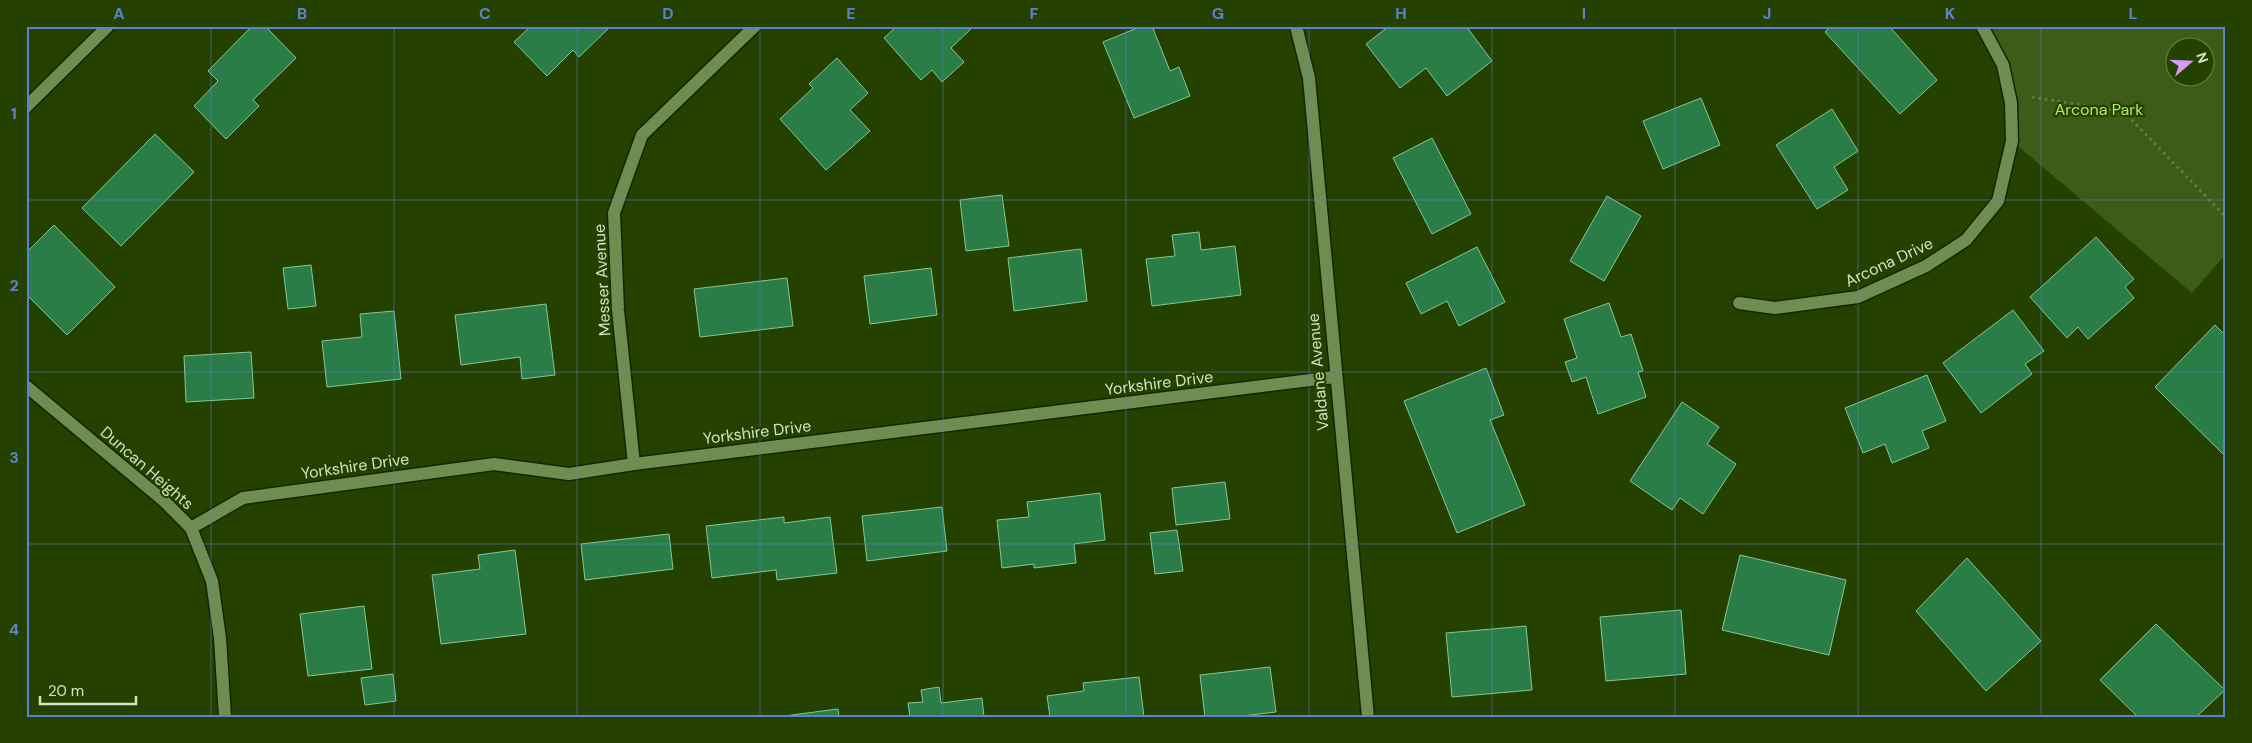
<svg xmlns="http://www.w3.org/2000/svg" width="2252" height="743" viewBox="0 0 2252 743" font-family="'DM Sans',sans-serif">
<rect width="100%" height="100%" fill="#254100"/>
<path fill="#3c5c18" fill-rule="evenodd" d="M1980 26H2226V254L2192 293 2012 141 2003 65ZM2174 48H2204V78H2174Z"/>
<path fill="#2a7d47" stroke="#87c797" d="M252 26H265L296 58 253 100 259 106 226 139 194 106 218 81 208 71Z
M531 26H611L579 57 573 50 547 76 514 42Z
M897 26H974L951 48 964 62 942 82 932 70 921 80 884 38Z
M1142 26H1152L1170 71 1179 67 1190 96 1134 118 1103 42Z
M1389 26H1466L1492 61 1447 96 1426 68 1400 88 1366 44Z
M1831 26H1889L1937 80 1900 114 1825 32Z
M837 58 868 93 850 110 870 131 826 170 780 119 813 88 809 84Z
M1701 98 1720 145 1663 169 1643 121Z
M1832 109 1858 151 1834 167 1848 190 1817 209 1776 145Z
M155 134 194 172 121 246 82 208Z
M1432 138 1471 214 1432 234 1393 158Z
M1002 195 1009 246 966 251 960 200Z
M1607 196 1641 216 1604 281 1570 261Z
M54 225 115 287 67 335 26 294V253Z
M1199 232 1201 250 1235 246 1241 295 1152 306 1146 259 1175 256 1172 235Z
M2096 237 2134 279 2125 287 2134 298 2088 339 2078 327 2067 338 2030 297Z
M1477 247 1505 302 1459 326 1447 301 1421 314 1406 283Z
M1081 249 1087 301 1014 311 1008 258Z
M311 265 316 306 288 309 283 268Z
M931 268 937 315 870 324 864 276Z
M787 278 793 326 700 337 694 289Z
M1609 303 1621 337 1631 334 1643 371 1638 372 1646 397 1598 414 1586 377 1572 382 1565 362 1577 358 1564 319Z
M546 304 555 375 522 379 520 357 461 365 455 315Z
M2013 310 2044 351 2025 364 2032 374 1981 413 1943 363Z
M394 311 401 379 327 387 322 341 362 337 360 314Z
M2215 325 2226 336V457L2155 387Z
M251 352 254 398 186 402 184 356Z
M1486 368 1504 415 1490 420 1525 505 1457 533 1404 401Z
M1927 375 1946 421 1922 431 1929 448 1892 463 1885 444 1863 453 1845 408Z
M1682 402 1719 427 1707 444 1736 464 1703 514 1680 498 1672 510 1630 481Z
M1225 482 1230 519 1176 525 1172 488Z
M1100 493 1105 540 1074 544 1076 563 1034 568V564L1002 568 997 520 1029 517 1027 502Z
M942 507 947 551 867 561 862 516Z
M784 517V523L830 517 837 573 777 580 776 570 712 578 706 526Z
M1177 530 1183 571 1155 574 1150 533Z
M669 534 673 569 585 580 581 544Z
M515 550 526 634 441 644 432 575 480 569 478 555Z
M1740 555 1846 580 1829 655 1722 630Z
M1967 558 2041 641 1986 691 1916 611Z
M364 606 372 669 308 676 300 614Z
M1681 610 1686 674 1606 681 1600 617Z
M2156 624 2225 690 2196 717H2138L2100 680Z
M1526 626 1532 690 1452 697 1446 633Z
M1270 667 1276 712 1233 717H1205L1200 675Z
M393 674 396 701 365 705 361 678Z
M1139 677 1144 717H1050L1047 696 1084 691 1083 683Z
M939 687 941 703 982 698 984 717H910L908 703 923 702 921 690Z
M838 709 839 717H776Z"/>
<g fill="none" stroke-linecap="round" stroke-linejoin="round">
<g stroke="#152405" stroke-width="15">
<path id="minor" d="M1296 26 1309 78 1368 717
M26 107 108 26
M1739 303 1775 308 1858 297 1926 266 1966 240 1998 201 2012 141 2011 103 2003 65 1982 26
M26 386 164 501 191 528 212 581 220 638 225 717
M634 464 618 310 614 213 642 135 755 26
M191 528 243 498 494 464 569 474 634 464 1335 377"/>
</g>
<path stroke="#647c47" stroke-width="3" stroke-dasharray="2.5 4" stroke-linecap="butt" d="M2032 97 2124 112 2226 217"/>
<use href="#minor" stroke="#6d8e50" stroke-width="12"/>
</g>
<path fill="none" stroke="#5c82d0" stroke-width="1" stroke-opacity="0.55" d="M211 26V717M394 26V717M577 26V717M760 26V717M943 26V717M1126 26V717M1309 26V717M1492 26V717M1675 26V717M1858 26V717M2041 26V717M26 200H2226M26 372H2226M26 544H2226"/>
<g text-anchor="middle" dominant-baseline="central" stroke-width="4.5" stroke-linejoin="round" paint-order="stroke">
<g font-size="16" fill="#abed6a" stroke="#254100">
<text x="2099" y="109">Arcona Park</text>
</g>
<g font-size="16" fill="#d1e3c2" stroke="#254100">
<text transform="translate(1889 262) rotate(-25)">Arcona Drive</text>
<text transform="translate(602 280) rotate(-93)">Messer Avenue</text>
<text transform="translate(1318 372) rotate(-95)">Valdane Avenue</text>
<text transform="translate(1159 383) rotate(-7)">Yorkshire Drive</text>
<text transform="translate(757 432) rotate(-7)">Yorkshire Drive</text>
<text transform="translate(355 466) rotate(-8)">Yorkshire Drive</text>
<text transform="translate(147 468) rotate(41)">Duncan Heights</text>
</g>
</g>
<rect width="2252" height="743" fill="none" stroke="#254100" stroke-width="55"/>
<g transform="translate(2190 62) rotate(71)"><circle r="24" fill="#254100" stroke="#6a824e"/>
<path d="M0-4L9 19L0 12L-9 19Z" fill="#d59bfa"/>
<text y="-8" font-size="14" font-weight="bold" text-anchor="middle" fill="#d1e3c2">N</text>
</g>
<path d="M40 696v8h96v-8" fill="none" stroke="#d1e3c2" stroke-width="2.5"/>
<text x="48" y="696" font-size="15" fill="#d1e3c2" stroke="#254100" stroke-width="4" paint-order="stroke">20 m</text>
<rect x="28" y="28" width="2196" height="688" fill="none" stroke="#5c82d0" stroke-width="2"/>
<g font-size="16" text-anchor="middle" font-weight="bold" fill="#5c82d0">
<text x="119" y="19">A</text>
<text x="302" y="19">B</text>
<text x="485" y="19">C</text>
<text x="668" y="19">D</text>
<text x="851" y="19">E</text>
<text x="1034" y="19">F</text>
<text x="1218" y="19">G</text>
<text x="1401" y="19">H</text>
<text x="1584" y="19">I</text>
<text x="1767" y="19">J</text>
<text x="1950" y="19">K</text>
<text x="2133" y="19">L</text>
<text x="14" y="119">1</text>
<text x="14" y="291">2</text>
<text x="14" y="463">3</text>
<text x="14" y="635">4</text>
</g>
</svg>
